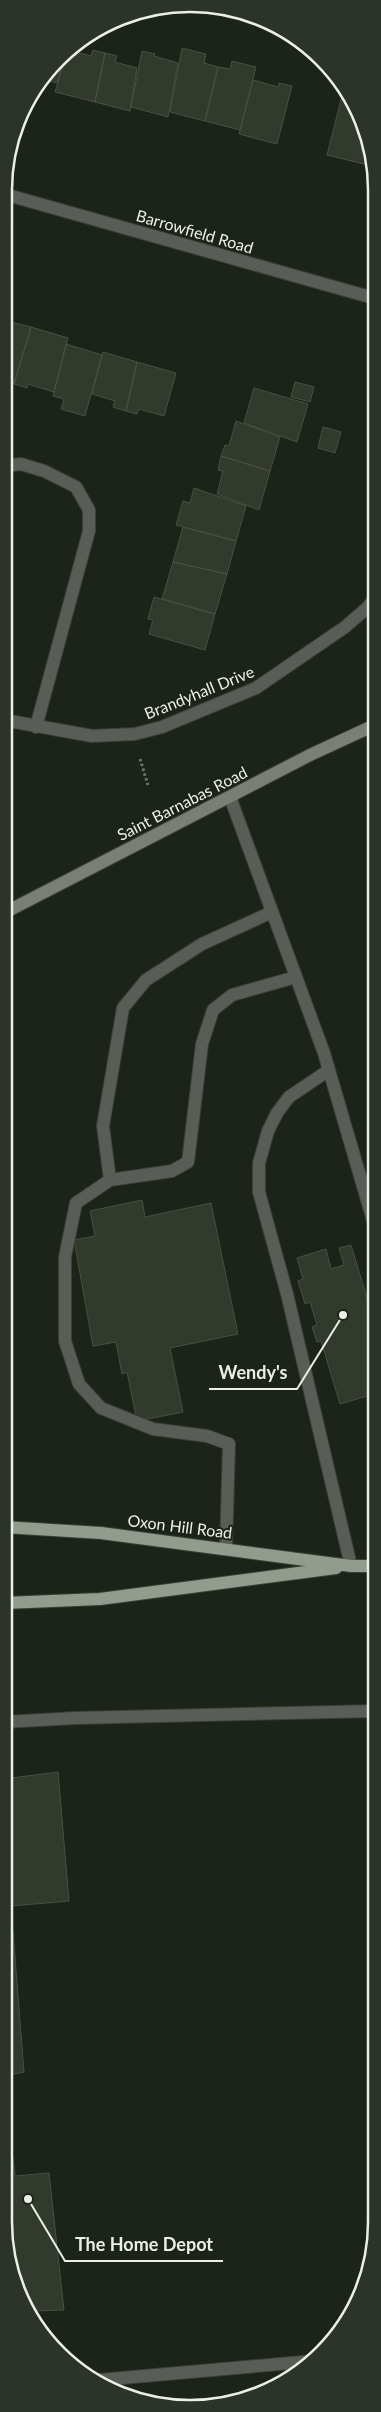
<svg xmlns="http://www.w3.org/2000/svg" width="381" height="2412" viewBox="0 0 381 2412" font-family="Lato,sans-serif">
<rect width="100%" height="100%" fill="#1c2318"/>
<path fill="#32392d" stroke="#495043" d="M182 48 206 54 204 63 218 67 205 121 170 112Z
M68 50 91 56 93 50 105 53 95 102 55 92Z
M142 51 155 54 154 56 178 63 168 117 131 107Z
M66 52 57 83 45 80Z
M105 53 117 56 115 62 137 68 130 111 95 102Z
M232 61 256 67 240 130 205 121 218 67 230 69Z
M253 80 278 87 279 83 292 86 277 144 239 134Z
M343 92 347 93 358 108 371 155 368 165 327 155Z
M4 320 31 327 14 384 4 380Z
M31 327 68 338 54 392 28 384 27 388 14 384Z
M66 344 102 355 85 416 61 409 64 399 53 396Z
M103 352 137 362 126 411 113 407 115 401 92 394Z
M137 362 176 373 164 416 139 409 137 414 126 411Z
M295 382 314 387 310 402 291 397Z
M254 388 308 404 297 442 244 423Z
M236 421 280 437 270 471 221 456 225 445 229 446Z
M323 427 341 432 335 453 318 448Z
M221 456 270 471 259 510 217 494 223 471 218 470Z
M194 488 246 506 236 541 176 525 183 501 190 503Z
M183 527 236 541 227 574 173 562Z
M173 562 227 574 215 614 162 599Z
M154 597 215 614 205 650 149 634 153 620 148 619Z
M142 1200 145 1217 211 1203 238 1334 170 1348 183 1412 137 1421 127 1372 122 1374 116 1342 93 1346 74 1240 95 1236 90 1211Z
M351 1245 377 1331V1346L372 1347 377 1362V1393L340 1404 321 1341 317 1342 312 1327 317 1325 310 1302 305 1304 298 1281 303 1279 297 1258 326 1249 331 1269 344 1265 339 1248Z
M58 1772 69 1901 11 1906 24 2072 4 2076V1779Z
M4 2080 15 2176 49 2173 64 2310 30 2311 18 2293 4 2222Z"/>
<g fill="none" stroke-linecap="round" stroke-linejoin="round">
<g stroke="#394035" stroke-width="14">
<path id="service" d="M230 797 324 1053 377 1234
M272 912 202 944 146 980 123 1008 103 1126 110 1180 172 1171 188 1162 202 1044 213 1010 232 995 296 977
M329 1070 289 1097 277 1113 268 1131 259 1163V1192L287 1294 351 1566
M110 1180 76 1203 65 1257V1341L79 1384 101 1408 153 1429 207 1436 229 1444 226 1548
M4 1722 76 1718 377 1711
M99 2383V2380L314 2361"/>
</g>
<g stroke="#394035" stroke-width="14">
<path id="minor" d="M4 194 377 299
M4 466 21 464 44 471 76 487 89 510V531L36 727
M4 720 92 736 135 734 162 727 256 688 345 627 368 607 377 595"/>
</g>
<g stroke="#394035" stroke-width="14">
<path id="secondary" d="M4 913 310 755 377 724"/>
</g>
<g stroke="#394035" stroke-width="14">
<path id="primary" d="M4 1527 101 1533 351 1566H377
M4 1603 100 1599 336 1568"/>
</g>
<path stroke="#70766c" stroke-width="3" stroke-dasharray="2.5 2.5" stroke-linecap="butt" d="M140 759 148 785"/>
<use href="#service" stroke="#5a5d57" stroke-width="12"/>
<use href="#minor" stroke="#5a5d57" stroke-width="12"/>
<use href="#secondary" stroke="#7a7f76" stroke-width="12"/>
<use href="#primary" stroke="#939a8e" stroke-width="12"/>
</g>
<g text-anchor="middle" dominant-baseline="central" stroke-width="4" stroke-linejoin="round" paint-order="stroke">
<g font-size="16" fill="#eaefe7" stroke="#1c2318">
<text transform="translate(195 231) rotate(16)">Barrowfield Road</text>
<text transform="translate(199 692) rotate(-22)">Brandyhall Drive</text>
<text transform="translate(182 803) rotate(-27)">Saint Barnabas Road</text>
<text transform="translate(180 1526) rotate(7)">Oxon Hill Road</text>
</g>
</g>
<path d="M0 0H381V2412H0ZM190 12H190A178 178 0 0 1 368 190V2222A178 178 0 0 1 190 2400H190A178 178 0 0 1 12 2222V190A178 178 0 0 1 190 12Z" fill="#2c3329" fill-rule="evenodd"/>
<path fill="none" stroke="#eaefe7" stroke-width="2.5" d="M190 12H190A178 178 0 0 1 368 190V2222A178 178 0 0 1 190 2400H190A178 178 0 0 1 12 2222V190A178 178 0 0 1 190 12Z"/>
<path fill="none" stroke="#eaefe7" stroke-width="2" d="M343 1315L297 1389H209M28 2199L65 2261H223"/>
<g fill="#eaefe7" stroke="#1c2318" stroke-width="2">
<circle cx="343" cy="1315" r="5"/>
<circle cx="28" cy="2199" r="5"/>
</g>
<g font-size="18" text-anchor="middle" font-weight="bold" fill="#eaefe7" stroke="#1c2318" stroke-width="4" stroke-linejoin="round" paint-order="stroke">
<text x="253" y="1379">Wendy's</text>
<text x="144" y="2251">The Home Depot</text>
</g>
</svg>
